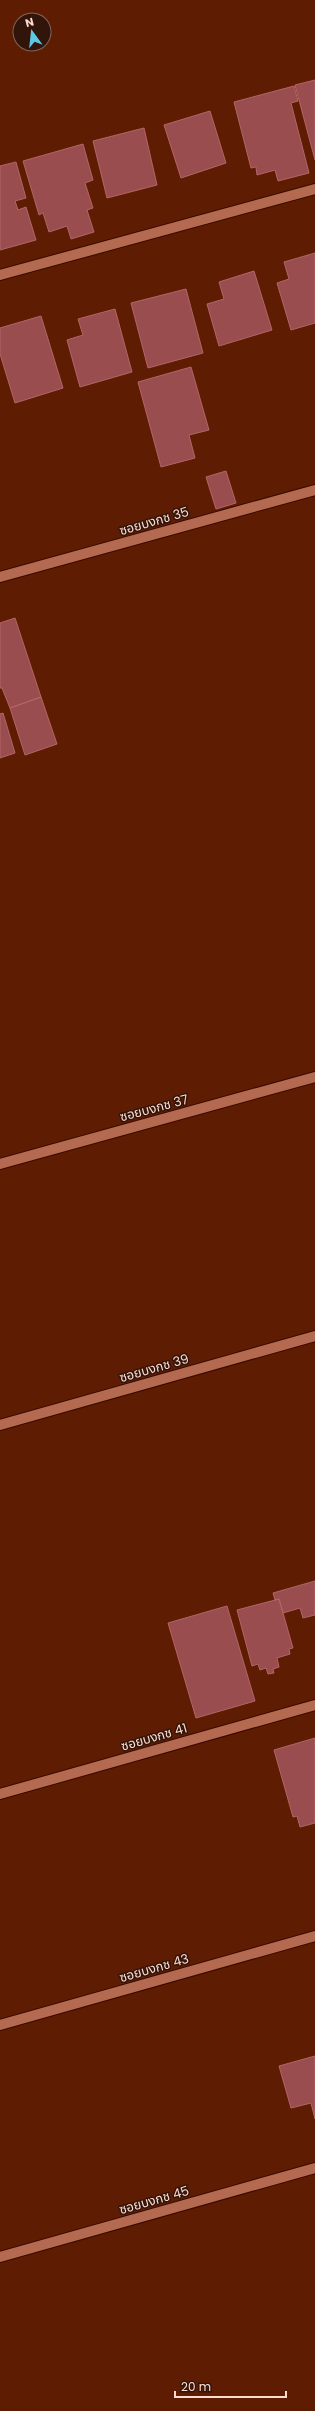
<svg xmlns="http://www.w3.org/2000/svg" width="315" height="2411" viewBox="0 0 315 2411" font-family="Poppins,'Noto Sans Thai',sans-serif">
<rect width="100%" height="100%" fill="#5e1d03"/>
<path fill="#994d4f" stroke="#b46567" d="M315 80V160L295 85Z
M294 86 298 101 291 103 309 173 278 181 275 170 257 175 256 167 251 168 234 102Z
M210 111 226 163 181 178 164 125Z
M144 128 157 185 107 198 93 141Z
M83 144 93 180 85 183 93 208 87 210 94 232 71 239 67 226 49 232 43 213 39 215 23 161Z
M16 162 26 198 15 201 18 210 26 207 36 240 0 250V166Z
M315 253V323L291 330 277 283 289 279 284 262Z
M254 271 272 330 219 346 207 304 224 299 219 282Z
M186 289 203 353 148 368 131 303Z
M115 309 132 372 80 387 67 340 83 335 78 319Z
M41 316 63 388 15 403 0 354V328Z
M191 367 209 430 189 435 195 458 161 467 138 382Z
M226 471 236 503 216 509 206 477Z
M15 618 41 697 10 708 2 688H0V623Z
M41 697 57 744 25 755 10 708Z
M3 713 15 753 0 758V714Z
M315 1581V1615L303 1618 300 1608 283 1613 279 1599 275 1600 273 1593Z
M279 1599 293 1648 289 1649 290 1654 277 1658 279 1667 273 1669 274 1673 268 1674 266 1668 260 1670 258 1664 252 1666 237 1610Z
M227 1606 255 1701 196 1718 168 1623Z
M315 1738V1823L300 1827 297 1816 293 1817 274 1750Z
M315 2056V2119L311 2103 291 2108 279 2066Z"/>
<g fill="none" stroke-linecap="round" stroke-linejoin="round">
<g stroke="#3a0900" stroke-width="12">
<path id="street" d="M0 275 315 189
M0 577 315 490
M0 1164 315 1077
M0 1425 315 1336
M0 1794 315 1705
M0 2025 315 1936
M0 2257 315 2168"/>
</g>
<use href="#street" stroke="#b36a51" stroke-width="10"/>
</g>
<g text-anchor="middle" dominant-baseline="central" stroke-width="3" stroke-linejoin="round" paint-order="stroke">
<g font-size="13" fill="#fcdbd0" stroke="#31140a">
<text transform="translate(154 521) rotate(-16)">ซอยบงกช 35</text>
<text transform="translate(154 1108) rotate(-15)">ซอยบงกช 37</text>
<text transform="translate(154 1368) rotate(-16)">ซอยบงกช 39</text>
<text transform="translate(154 1737) rotate(-16)">ซอยบงกช 41</text>
<text transform="translate(154 1968) rotate(-16)">ซอยบงกช 43</text>
<text transform="translate(154 2200) rotate(-16)">ซอยบงกช 45</text>
</g>
</g>
<g transform="translate(32 32) rotate(345)"><circle r="19" fill="#31140a" stroke="#826459"/>
<path d="M0-3L7 15L0 10L-7 15Z" fill="#5bc8e6"/>
<text y="-6" font-size="11" font-weight="bold" text-anchor="middle" fill="#fcdbd0">N</text>
</g>
<path d="M175 2391v6h111v-6" fill="none" stroke="#fcdbd0" stroke-width="2"/>
<text x="181" y="2391" font-size="12" fill="#fcdbd0" stroke="#31140a" stroke-width="3" paint-order="stroke">20 m</text>
</svg>
